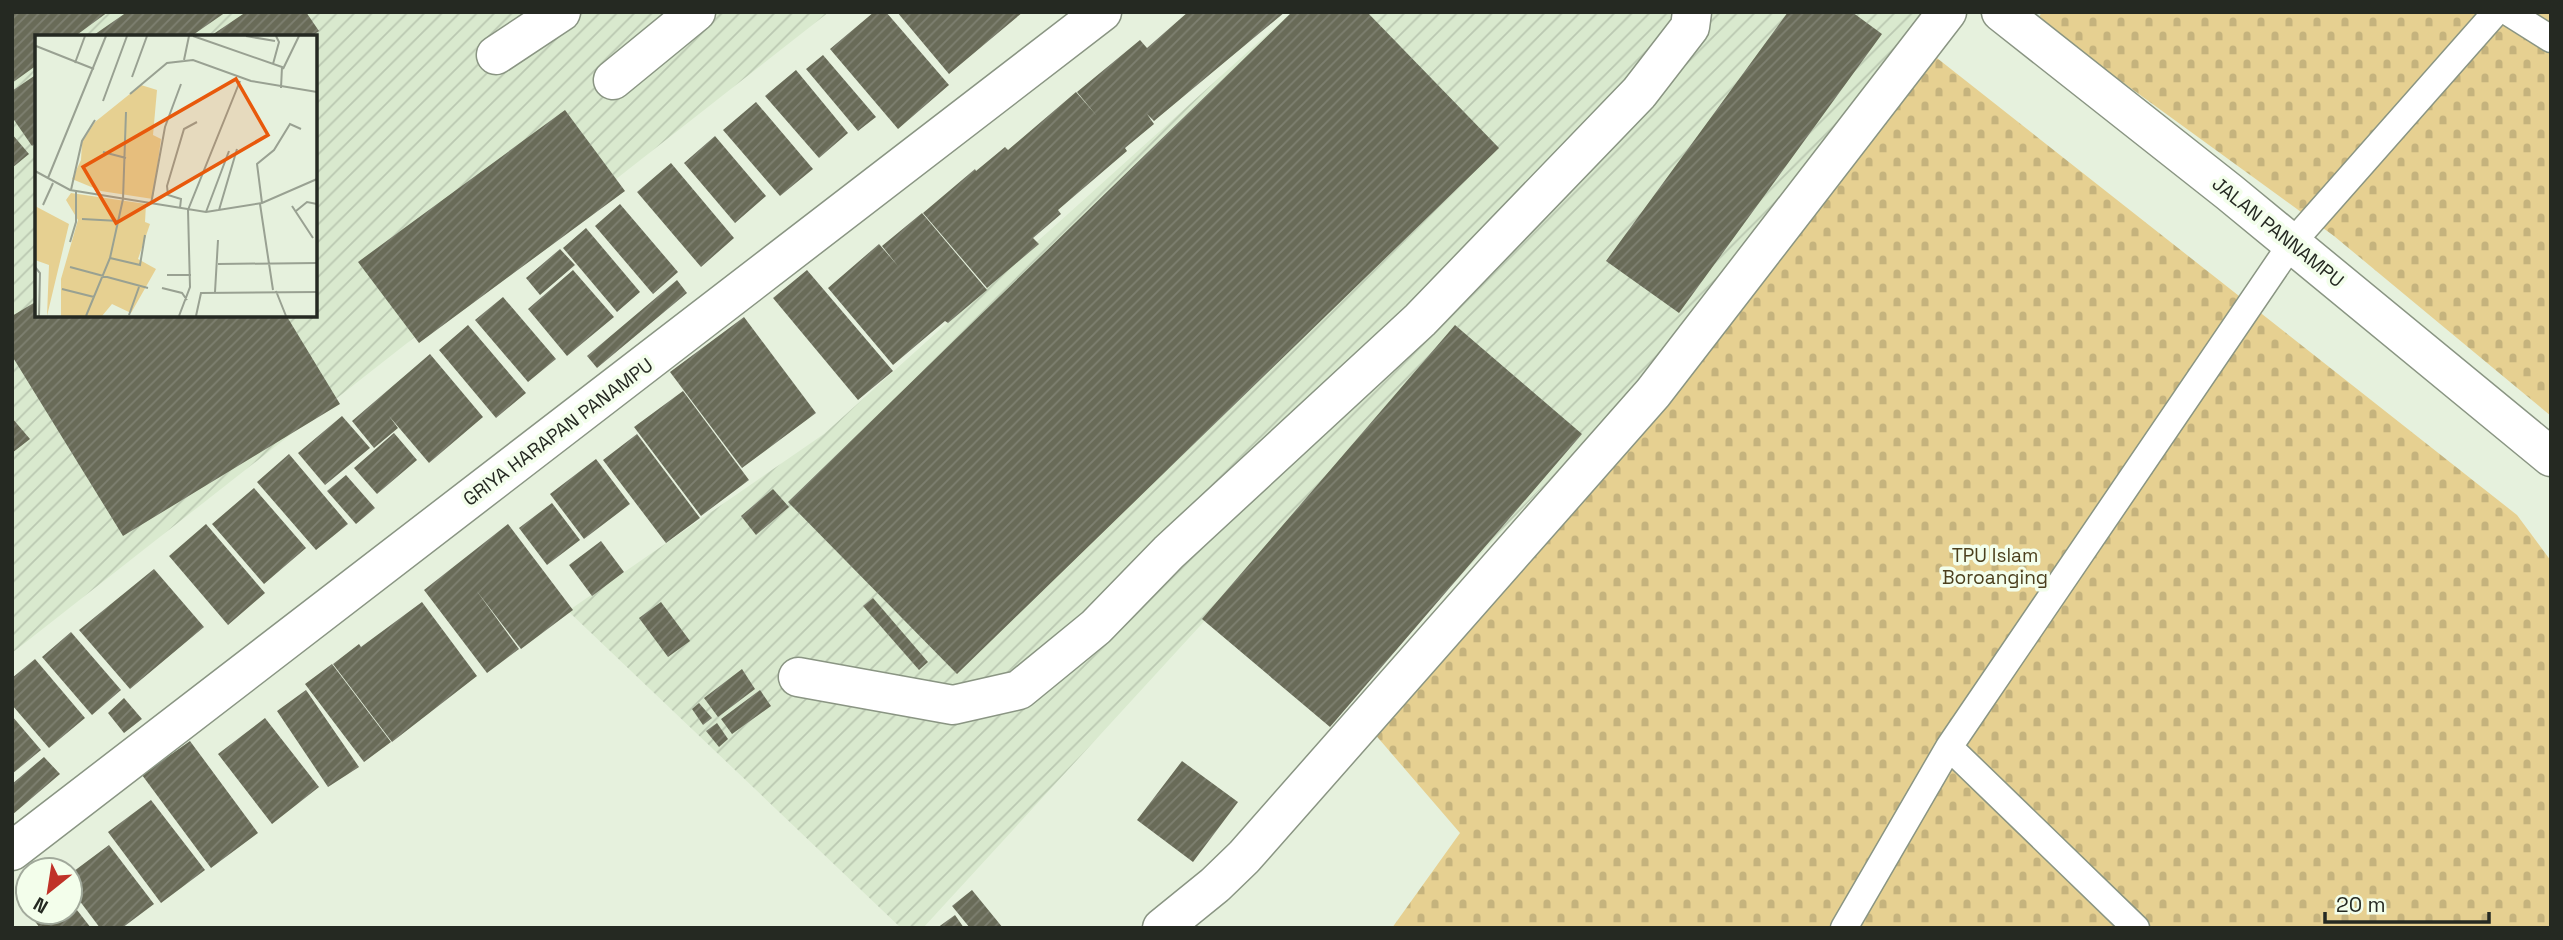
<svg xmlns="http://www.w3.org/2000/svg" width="2563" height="940" viewBox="0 0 2563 940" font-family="'Space Grotesk',sans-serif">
<defs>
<pattern id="industrial-furrows" width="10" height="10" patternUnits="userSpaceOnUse" patternTransform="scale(1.75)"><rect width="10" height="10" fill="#d9e9ce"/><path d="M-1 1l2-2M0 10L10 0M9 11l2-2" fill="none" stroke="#bac8b1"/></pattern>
<pattern id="cemetery-stones" width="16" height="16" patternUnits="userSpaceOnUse" patternTransform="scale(1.75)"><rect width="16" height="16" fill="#e6d091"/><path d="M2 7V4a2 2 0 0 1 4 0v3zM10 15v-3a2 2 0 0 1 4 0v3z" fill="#c5b37d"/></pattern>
<pattern id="building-hatch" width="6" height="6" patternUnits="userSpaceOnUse" patternTransform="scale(1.75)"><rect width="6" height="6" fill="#696b58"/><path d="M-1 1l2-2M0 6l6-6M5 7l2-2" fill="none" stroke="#7e8071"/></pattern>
</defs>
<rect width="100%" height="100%" fill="#e6f1dd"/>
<path fill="url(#industrial-furrows)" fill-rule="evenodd" d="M12 12H829L12 653ZM37 37H315V315H37Z
M1292 12H1927L1617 406 1338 709 1210 615 923 928H901L568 611 824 434Z"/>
<path fill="url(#cemetery-stones)" d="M2042 12H2551V416L2334 236 2037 20Z
M1909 36 2517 515 2551 561V928H1392L1460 833 1373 732Z"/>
<path fill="url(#building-hatch)" d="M12 12H108L74 37H37V65L12 83Z
M127 12H226L190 37H91Z
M246 12H306L319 31 310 37H209Z
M874 12H886L949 85 898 129 830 49Z
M897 12H1023L949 74Z
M1188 12H1285L1154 121 1147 114 1154 124 1125 148 1127 151 1058 210 1061 214 1033 238 1039 244 987 288 923 213 975 169 976 171 1005 147 1008 150 1076 92 1097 116 1077 92 1140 40 1147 48Z
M1292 12H1367L1499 148 957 674 788 502Z
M1788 12H1852L1882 34 1679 313 1606 261Z
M823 55 876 117 858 131 806 69Z
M796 70 848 133 819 158 765 96Z
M37 74V142L32 146 12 117V91Z
M756 102 813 169 780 196 723 130Z
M565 110 625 191 419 343 358 262Z
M12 134 29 154 12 168Z
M715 136 766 196 735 223 684 163Z
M671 163 734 238 701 267 637 192Z
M620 204 678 272 653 294 595 226Z
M922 213 987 290 948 323 945 321 893 365 828 288 879 244 898 266 882 246Z
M586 228 640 292 617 312 563 248Z
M560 249 575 265 540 295 526 278Z
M573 270 614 317 567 356 528 309Z
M807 270 893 371 858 400 773 298Z
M677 280 687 293 597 368 587 356Z
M503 297 556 359 528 382 475 320Z
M37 301V315H286L340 404 123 536 12 356V316Z
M744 317 816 413 742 468 670 372Z
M468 325 526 393 496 418 439 350Z
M1455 325 1582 434 1330 727 1202 619Z
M430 354 483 417 429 463 389 416 398 428 374 448 352 421Z
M683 391 749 480 701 516 634 427Z
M342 416 370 448 325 485 298 453Z
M12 418 30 439 12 453Z
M394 433 417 460 377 494 354 468Z
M637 434 700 518 666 543 603 460Z
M289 454 348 524 316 550 257 482Z
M596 459 630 504 584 539 550 494Z
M346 475 375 508 356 524 327 491Z
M254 488 306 548 264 584 212 524Z
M773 489 789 507 756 535 741 516Z
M552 503 580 540 547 565 519 528Z
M206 524 265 593 228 625 169 556Z
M508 524 573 610 521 649 476 590 519 649 487 673 424 590Z
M601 541 624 572 592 596 569 565Z
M154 569 204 627 130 689 79 630Z
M873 598 928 662 919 670 863 606Z
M422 602 477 676 392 742 333 664 359 644 361 647Z
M661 602 690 641 668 657 639 618Z
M71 632 121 690 92 715 42 657Z
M35 659 85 718 49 748 12 705V678Z
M332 664 391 742 364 762 305 684Z
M742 669 755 689 718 717 704 698Z
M306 690 359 767 328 787 277 711Z
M760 690 771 706 732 734 721 719Z
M124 698 142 719 124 733 108 713Z
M699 703 712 718 703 725 692 709Z
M12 716 41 750 12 774Z
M265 718 319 787 272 824 218 754Z
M717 723 728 739 719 747 706 731Z
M190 741 258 833 211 868 142 775Z
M44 757 60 774 12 815V784Z
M1182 761 1238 802 1193 862 1137 820Z
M151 800 205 870 161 903 108 832Z
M109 845 154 904 122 928H100L70 888V874Z
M972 890 1003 928H970L952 906Z
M28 895V912H70V901L91 928H40L20 902Z
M955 915 964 928H937Z"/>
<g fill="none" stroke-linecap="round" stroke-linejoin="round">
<g stroke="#8a9583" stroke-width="29">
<path id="lane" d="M2508 12 2551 39
M1949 747 2136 928
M1844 928 1949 747 2292 243 2496 12"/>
</g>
<g stroke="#8a9583" stroke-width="41">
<path id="street" d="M496 55 561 12
M613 80 696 12
M798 677 953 705 1019 690 1096 627 1169 552 1420 320 1639 93 1690 27 1692 12
M12 851 1102 12
M1162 928 1215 885 1244 857 1653 393 1947 12"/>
</g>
<g stroke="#8a9583" stroke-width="41">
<path id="secondary" d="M2001 12 2229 192 2551 457"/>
</g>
<use href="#lane" stroke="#fff" stroke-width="26"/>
<use href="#street" stroke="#fff" stroke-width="38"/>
<use href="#secondary" stroke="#fff" stroke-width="38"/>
</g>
<g text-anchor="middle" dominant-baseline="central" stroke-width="7" stroke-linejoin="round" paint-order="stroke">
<g font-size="19" fill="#252922" stroke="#f3feeb">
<text transform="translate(2278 232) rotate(39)">JALAN PANNAMPU</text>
<text transform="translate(558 432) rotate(-37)">GRIYA HARAPAN PANAMPU</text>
</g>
<g font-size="19" fill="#4b3f1d" stroke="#f3feeb">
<text x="1995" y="555">TPU Islam<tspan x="1995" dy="22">Boroanging</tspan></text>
</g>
</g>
<g transform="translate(35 35)">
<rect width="282" height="282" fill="#e6f1dd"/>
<path d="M0 171 34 189 12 281 14 230 0 225Z" fill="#e6d091"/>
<path d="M106 50 122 55 118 100 126 104 118 164 66 156 37 144 46 125 47 107 60 87ZM36 158 111 169 110 187 115 189 103 224 121 234 96 278 77 269 67 281H26V244L43 185 31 165Z" fill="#e6d091"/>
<path fill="none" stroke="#99a192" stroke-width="2" d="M158 1 247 32 246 53M211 1 240 6M1 11 59 34M149 25 154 1M40 28 50 1M238 29 244 7 241 1M248 34 264 1M97 42 112 1M95 59 132 28 158 25 216 46 282 57M68 66 92 1M68 117 91 123M0 136 35 155 171 177 227 168 282 144M13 143 71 1M36 155 47 106 60 85M227 168 222 129 239 115 255 89 266 94M116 169 130 92 146 49M225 169 238 255M8 170 18 148M257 171 278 203M145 173 146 164 133 160 132 151 149 94 162 87M184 175 202 114M261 176 272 167 282 169M171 177 194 116M47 184 84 186M35 207 41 187V156M75 223 105 230 110 200M183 229 282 228M0 232 5 238 4 281M35 232 113 253M132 240H156M127 253 147 258 152 265M27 254 59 262M241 256 251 281M180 257 183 205M94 280 104 252M51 281 75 223 88 164 91 77M144 281 155 252 153 175 205 46M161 281 166 258 282 257"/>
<path fill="#e8590c" fill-opacity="0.15" stroke="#e8590c" stroke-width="3.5" d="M201 44 233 100 81 188 48 132Z"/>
<rect width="282" height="282" fill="none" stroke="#252922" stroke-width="3.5"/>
</g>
<rect width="2563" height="940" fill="none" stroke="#252922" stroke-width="28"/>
<g transform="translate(49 891) rotate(210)"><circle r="33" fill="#f3feeb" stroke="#a1a99b" stroke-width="2"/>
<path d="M0-5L12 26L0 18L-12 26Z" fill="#c03228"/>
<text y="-10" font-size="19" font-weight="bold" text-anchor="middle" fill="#252922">N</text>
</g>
<path d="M2325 912v10h164v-10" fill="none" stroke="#252922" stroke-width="3.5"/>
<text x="2336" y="912" font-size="21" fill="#252922" stroke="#f3feeb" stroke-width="5" paint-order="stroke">20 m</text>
</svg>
